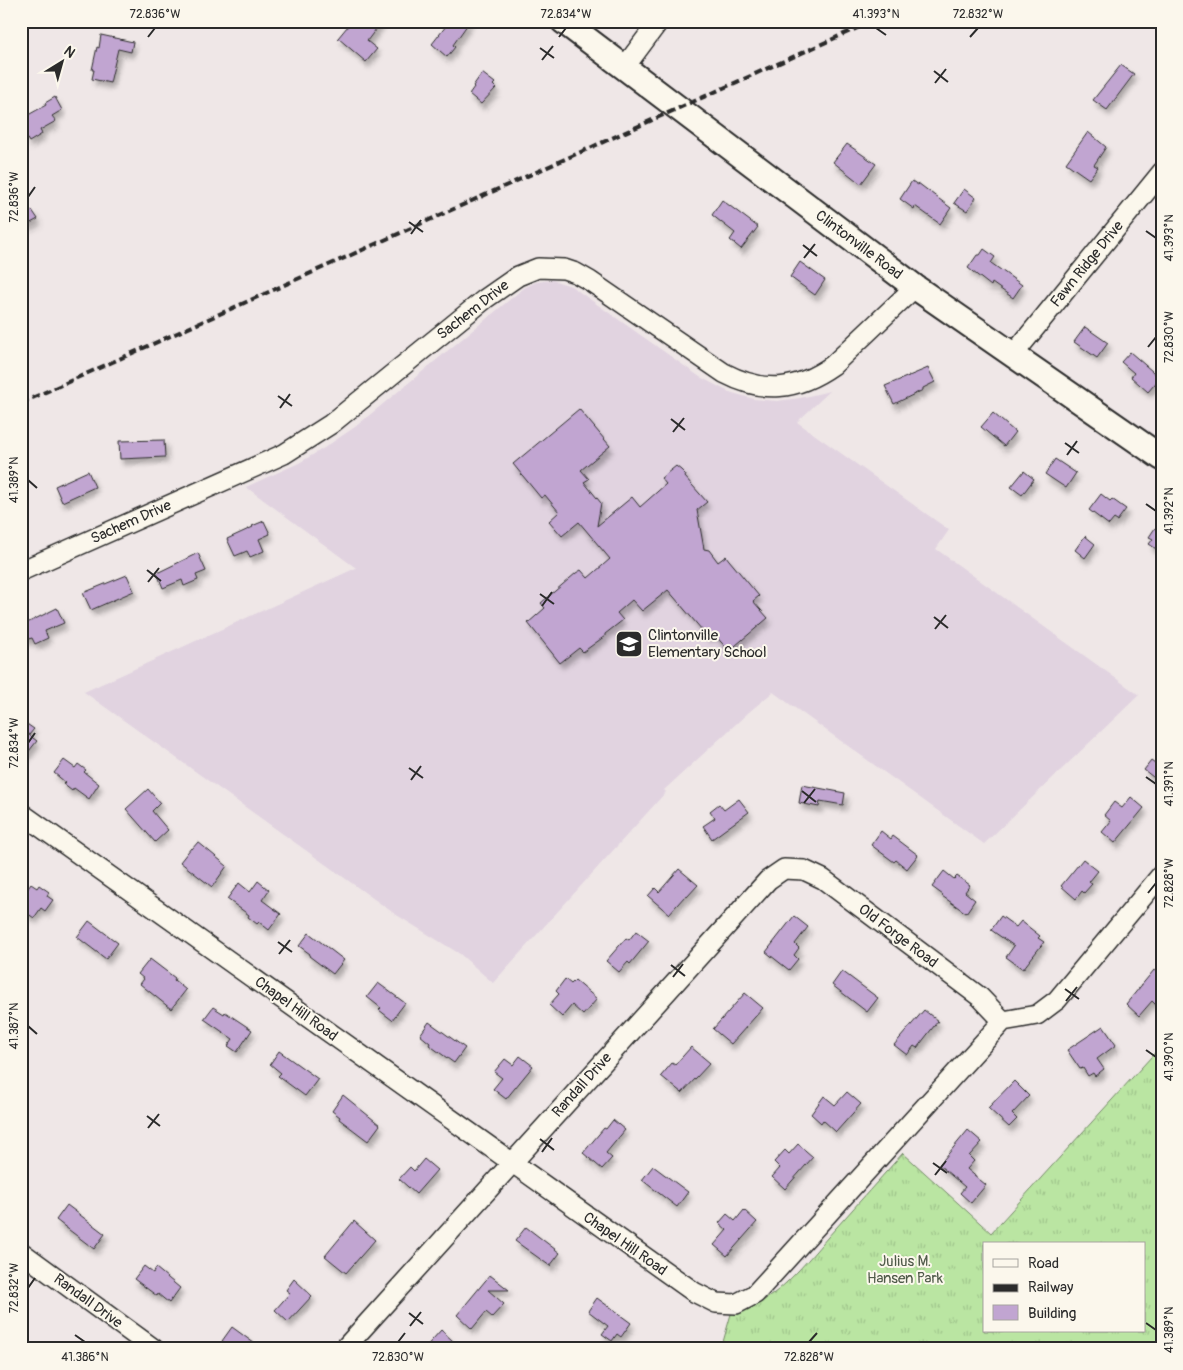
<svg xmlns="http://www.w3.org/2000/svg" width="1183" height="1370" viewBox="0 0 1183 1370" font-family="Pangolin,sans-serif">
<defs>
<pattern id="grass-tufts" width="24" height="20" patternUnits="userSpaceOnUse" patternTransform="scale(1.25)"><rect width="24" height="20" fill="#bae5a2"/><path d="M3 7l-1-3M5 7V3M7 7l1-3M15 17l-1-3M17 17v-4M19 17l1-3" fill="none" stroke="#a0c58c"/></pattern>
<filter id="shadow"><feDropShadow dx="3" dy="5.5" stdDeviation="2.5" flood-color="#0004"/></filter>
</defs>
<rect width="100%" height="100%" fill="#efe7e7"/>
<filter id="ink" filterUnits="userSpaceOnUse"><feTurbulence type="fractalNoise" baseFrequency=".02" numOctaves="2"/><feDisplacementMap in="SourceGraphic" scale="10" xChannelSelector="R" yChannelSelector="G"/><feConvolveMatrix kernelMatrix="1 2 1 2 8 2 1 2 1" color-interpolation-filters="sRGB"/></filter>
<g filter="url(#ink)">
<path fill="#e1d3e0" d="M552 280 571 286 700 377 729 392 754 399 777 401 800 398 830 391 797 422 949 530 936 549 1139 695 984 844 773 692 749 712 664 790 666 792 493 983 460 954 395 914 84 692 356 568 246 487 299 463 324 448 355 427 524 288 536 282Z"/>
<path fill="url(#grass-tufts)" stroke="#728866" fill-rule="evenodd" d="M1162 1045V1349H721L731 1314C776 1305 806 1261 836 1228 858 1203 881 1178 903 1153L991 1233ZM984 1244H1144V1331H984Z"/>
<path fill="#c1a5d1" stroke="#2b2b2b" filter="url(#shadow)" d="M352 21H382L367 41 377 49 366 62 338 38Z
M450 21H470L453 45 455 47 447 57 432 44Z
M101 35 133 42 131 52 118 49 110 83 92 79 94 70H92L97 47 99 48Z
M1121 65 1134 74 1107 110 1093 100Z
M482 73 495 83 493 85 496 88 481 104 469 94 474 87 473 86Z
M55 97 62 110 52 116 56 121 40 130 42 134 29 142 21 128V119L46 105 45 103Z
M1088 132 1106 147 1094 165 1098 167 1089 179 1066 163Z
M847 144 876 164 861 184 833 162Z
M912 181 918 185V183L951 208 940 224 915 206 914 209 900 199Z
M964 189 976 198 967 211 954 203Z
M722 200 758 227 741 249 730 240 735 233 712 215Z
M32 210 38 219 27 225 21 217Z
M984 249 995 257 991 263 1022 285 1013 298 992 283 991 286 968 268 977 255H980Z
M800 262 825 280 815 295 790 277Z
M1085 327 1108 343 1097 358 1074 342Z
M1130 352 1160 378 1148 392 1131 377 1134 373 1121 362Z
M928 368 935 382 923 388V390L894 404 885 386Z
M579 409 610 446 581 470 589 479 584 482 601 503 597 526 632 497 640 507 666 484 661 478 676 466 681 470 686 475 685 477 707 502 697 510 704 549 709 550 718 562 726 556 729 560 759 596 753 601 768 618 729 651 713 633 708 637 668 590 642 611 632 600 617 613 623 620 605 634V636L583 652 579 648 560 663 528 623 545 608 541 603 576 573 581 570 588 578 610 559 579 522 562 536 549 521 559 512 545 495 541 498 513 464Z
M993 413 1015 432 1004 446 981 427Z
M164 440 165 457 120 459 119 441Z
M1055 459 1076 473 1066 488 1045 474Z
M88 471 95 487 62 502 55 486Z
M1024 471 1034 479 1022 495 1011 487Z
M1101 494 1110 501 1112 499 1126 509 1117 521 1114 519 1109 525 1089 510Z
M264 521 270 534 259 539 264 551 250 557 247 551 235 556 227 539 253 527 252 526Z
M1162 527V553L1149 544 1153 539 1149 537 1155 528 1159 531Z
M1085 536 1095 544 1085 558 1075 550Z
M198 553 206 571 196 575 198 580 184 586 182 580 163 588 157 573Z
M127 575 134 591 91 610 83 593Z
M57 608 64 623 45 631 48 638 35 644 32 638 25 640 21 631V626Z
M21 720 34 729 29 735 37 741 21 761Z
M64 760 75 768 78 764 86 770 84 772 99 784 89 799 74 788 72 791 63 784 65 782 54 773Z
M1151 761 1162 769V784L1144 770Z
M802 785 845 793 843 805 820 801 819 807 799 803Z
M148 789 160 803 152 811 168 830 155 842 126 809Z
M1131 797 1144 808 1115 843 1102 832 1111 821 1104 815 1114 802 1122 808Z
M739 799 749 812 712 839 703 826 715 818 710 811 719 804 724 810Z
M881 831 891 839 893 836 918 855 907 869 896 860 894 862 871 845Z
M198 842 227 866 212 887 180 862 191 848 192 849Z
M1083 859 1098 871 1089 882 1092 884 1084 893 1082 891 1076 899 1061 886Z
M679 869 698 885 687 897 685 896 669 914 648 896 655 888 659 892Z
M944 871 954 879 957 876 970 885 965 892 975 900 966 913 942 896 943 895 932 887Z
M258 881 269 890 262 900 281 914 269 930 259 922 257 924 248 917 249 915 227 899 239 883 250 892Z
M31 884 37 888 39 885 49 892 47 896 53 900 45 911 41 908 34 918 21 909V898Z
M794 916 808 927 795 944 799 948 794 955 798 959 789 970 766 952Z
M1001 916 1016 927 1021 921 1040 936 1038 938 1044 942 1023 969 1006 957 1014 946 991 930Z
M89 921 118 943 106 959 77 937Z
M636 931 649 941 630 964 628 962 619 972 606 961 626 938 629 940Z
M309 933 344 960 333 974 309 956 310 954 299 946Z
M150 959 175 978 174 980 186 990 171 1009 140 984 144 979 138 974Z
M1154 970 1162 976V1000L1157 1006 1152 1001 1139 1016 1126 1004Z
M842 971 878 998 867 1012 832 985Z
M565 979 571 984 575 980 597 999 583 1015 572 1005 562 1017 549 1005 559 994 556 991Z
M378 983 405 1003 392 1020 379 1010 381 1008 367 997Z
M745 993 763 1008 731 1044 713 1029Z
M213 1007 224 1014 225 1012 252 1030 237 1052 228 1046 233 1039 204 1019Z
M924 1010 938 1021 917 1048 914 1046 907 1055 894 1045Z
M429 1022 465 1048 454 1063 429 1045 430 1043 420 1035Z
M1103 1026 1116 1045 1097 1059 1104 1069 1095 1076 1093 1073 1088 1076 1083 1068 1080 1069 1067 1050Z
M691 1047 710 1063 682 1093 661 1076 672 1063 675 1065Z
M279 1051 318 1079 305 1096 278 1076 281 1073 270 1064Z
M520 1056 533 1066 506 1099 493 1089 502 1078 494 1072 505 1059 513 1065Z
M1014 1081 1029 1096 1012 1114 1017 1119 1009 1127 988 1108Z
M847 1092 861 1104 836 1132 823 1120 821 1123 811 1114 824 1096 835 1105Z
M343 1095 380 1125 368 1141 339 1119 340 1117 332 1111Z
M613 1120 625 1130 606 1153 612 1158 602 1169 583 1153 604 1128 606 1129Z
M968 1130 982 1142 969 1156 974 1161 967 1169 986 1185 971 1203 960 1193 965 1187 939 1165Z
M798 1144 813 1157 785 1189 772 1177 780 1168 774 1162 785 1150 789 1154Z
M424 1159 437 1170 416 1194 399 1179 410 1167 414 1171Z
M653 1166 688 1192 677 1207 642 1180Z
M67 1205 105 1234 94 1249 56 1220Z
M744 1210 757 1222 727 1256 714 1245 727 1230 719 1223 727 1214 735 1221Z
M354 1221 375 1240 346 1273 325 1256Z
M526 1227 560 1253 550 1266 515 1241Z
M144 1266 153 1273 156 1268 180 1288 169 1303 158 1294 157 1296 134 1279Z
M490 1275 509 1290H488L504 1304 492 1317 486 1312 472 1329 457 1315Z
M294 1279 312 1296 288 1322 275 1310 290 1293 286 1290Z
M597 1298 631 1323 621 1337 617 1334 612 1341 602 1334 608 1326 588 1311Z
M232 1327 262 1349H233L222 1341Z
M441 1330 453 1341 447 1349H424Z"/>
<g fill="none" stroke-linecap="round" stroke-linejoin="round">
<g stroke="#2b2b2b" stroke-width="22">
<path id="minor" d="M624 68 659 21
M1013 355 1162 172
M21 571 284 454 331 424 485 299 518 276 538 268 564 269 576 273 590 281 724 373C764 394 796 391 833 365L915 287
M21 813 694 1292 716 1303 736 1304 755 1294 1003 1021 1037 1015 1057 1000 1162 874
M21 1252 154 1349
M344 1349 768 880 784 869 804 870 823 879 980 997 1003 1021"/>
</g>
<g stroke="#2b2b2b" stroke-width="28">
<path id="major" d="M563 21 915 287 1162 458"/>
</g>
<use href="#minor" stroke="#fbf7ec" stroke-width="19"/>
<use href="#major" stroke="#fbf7ec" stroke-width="24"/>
<path stroke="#2b2b2b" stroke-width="4" stroke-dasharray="8 4" stroke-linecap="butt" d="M21 403 873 21"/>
</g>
</g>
<path fill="none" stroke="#2b2b2b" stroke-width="2" d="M876 28 886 35M148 37 155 28M559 37 566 28M970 37 978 28M540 48 554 58M542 60 553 46M934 71 948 82M935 83 946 69M28 197 35 187M409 222 423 232M1146 231 1156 238M411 234 421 220M803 245 817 256M804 258 815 244M1148 347 1156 337M278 396 292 406M280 408 290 394M671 419 685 430M673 432 684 418M1065 443 1079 453M1067 455 1077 441M28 480 37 488M1146 504 1156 511M147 570 161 581M148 582 159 568M540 594 554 604M542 606 552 592M934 617 948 628M935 629 946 615M28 743 35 733M409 768 423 778M1146 777 1156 784M411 780 421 766M802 791 816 802M804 803 815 789M1148 893 1156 883M278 942 292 952M279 954 290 940M671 965 685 976M673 977 683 964M1065 989 1079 999M1066 1001 1077 987M28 1026 37 1034M1146 1050 1156 1057M147 1116 160 1126M148 1128 159 1114M540 1139 554 1150M542 1152 552 1138M933 1163 947 1173M935 1175 946 1161M28 1288 35 1278M409 1313 423 1324M1146 1323 1156 1330M410 1326 421 1312M75 1335 85 1342M398 1342 405 1333M809 1342 817 1333"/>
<defs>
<g id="school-square" transform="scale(1.4375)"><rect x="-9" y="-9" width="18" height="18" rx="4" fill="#2b2b2b" stroke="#fbf7ec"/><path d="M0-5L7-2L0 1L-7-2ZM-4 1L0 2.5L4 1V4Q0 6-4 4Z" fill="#fff"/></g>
</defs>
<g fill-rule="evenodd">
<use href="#school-square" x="629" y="644"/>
</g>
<g text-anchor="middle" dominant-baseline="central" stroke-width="4" stroke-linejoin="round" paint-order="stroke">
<g font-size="15" fill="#2b2b2b" stroke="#fbf7ec">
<text transform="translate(859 245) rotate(37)">Clintonville Road</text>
<text transform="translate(1087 264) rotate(-51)">Fawn Ridge Drive</text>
<text transform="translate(473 310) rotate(-38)">Sachem Drive</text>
<text transform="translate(131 522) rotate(-24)">Sachem Drive</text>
<text transform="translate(898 936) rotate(37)">Old Forge Road</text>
<text transform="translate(296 1009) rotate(36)">Chapel Hill Road</text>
<text transform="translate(582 1085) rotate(-48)">Randall Drive</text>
<text transform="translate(625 1244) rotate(35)">Chapel Hill Road</text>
<text transform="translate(88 1301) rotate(36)">Randall Drive</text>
</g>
<g font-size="15" fill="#2b2b2b" stroke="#fbf7ec" text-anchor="start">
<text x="648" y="635">Clintonville<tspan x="648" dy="17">Elementary School</tspan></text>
</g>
<g font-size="15" fill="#4f5a49" stroke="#fbf7ec">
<text x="905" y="1261">Julius M.<tspan x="905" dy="17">Hansen Park</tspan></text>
</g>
</g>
<rect width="1183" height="1370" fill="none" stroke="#fbf7ec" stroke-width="55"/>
<rect x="983" y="1242" width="162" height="90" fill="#fbf7ec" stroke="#a8a59f"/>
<rect x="993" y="1259" width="25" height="8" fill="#fbf7ec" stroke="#a8a59f"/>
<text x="1028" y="1268" font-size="15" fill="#2b2b2b">Road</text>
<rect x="993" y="1284" width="25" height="8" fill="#2b2b2b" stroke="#a8a59f"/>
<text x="1028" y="1292" font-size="15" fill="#2b2b2b">Railway</text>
<rect x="993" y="1305" width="25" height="15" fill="#c1a5d1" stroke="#a8a59f"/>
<text x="1028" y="1318" font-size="15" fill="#2b2b2b">Building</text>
<g transform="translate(62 62) rotate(37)" stroke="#fbf7ec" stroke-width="4" paint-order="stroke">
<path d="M0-4L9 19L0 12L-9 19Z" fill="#2b2b2b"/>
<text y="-8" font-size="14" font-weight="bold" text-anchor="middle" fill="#2b2b2b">N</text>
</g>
<rect x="28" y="28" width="1128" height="1314" fill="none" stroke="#2b2b2b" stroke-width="2"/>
<g font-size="12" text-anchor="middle" fill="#2b2b2b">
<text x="155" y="18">72.836°W</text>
<text x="566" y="18">72.834°W</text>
<text x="876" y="18">41.393°N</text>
<text x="978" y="18">72.832°W</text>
<text transform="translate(14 197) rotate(-90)" y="4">72.836°W</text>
<text transform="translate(1169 238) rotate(-90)" y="4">41.393°N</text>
<text transform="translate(1169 337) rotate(-90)" y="4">72.830°W</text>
<text transform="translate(14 480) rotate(-90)" y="4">41.389°N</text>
<text transform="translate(1169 511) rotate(-90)" y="4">41.392°N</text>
<text transform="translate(14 743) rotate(-90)" y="4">72.834°W</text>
<text transform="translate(1169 784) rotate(-90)" y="4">41.391°N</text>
<text transform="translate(1169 883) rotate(-90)" y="4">72.828°W</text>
<text transform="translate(14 1026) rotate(-90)" y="4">41.387°N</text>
<text transform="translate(1169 1057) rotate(-90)" y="4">41.390°N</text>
<text transform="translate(14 1288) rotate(-90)" y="4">72.832°W</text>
<text transform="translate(1169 1330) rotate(-90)" y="4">41.389°N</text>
<text x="85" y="1361">41.386°N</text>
<text x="398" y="1361">72.830°W</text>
<text x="809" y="1361">72.828°W</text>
</g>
</svg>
